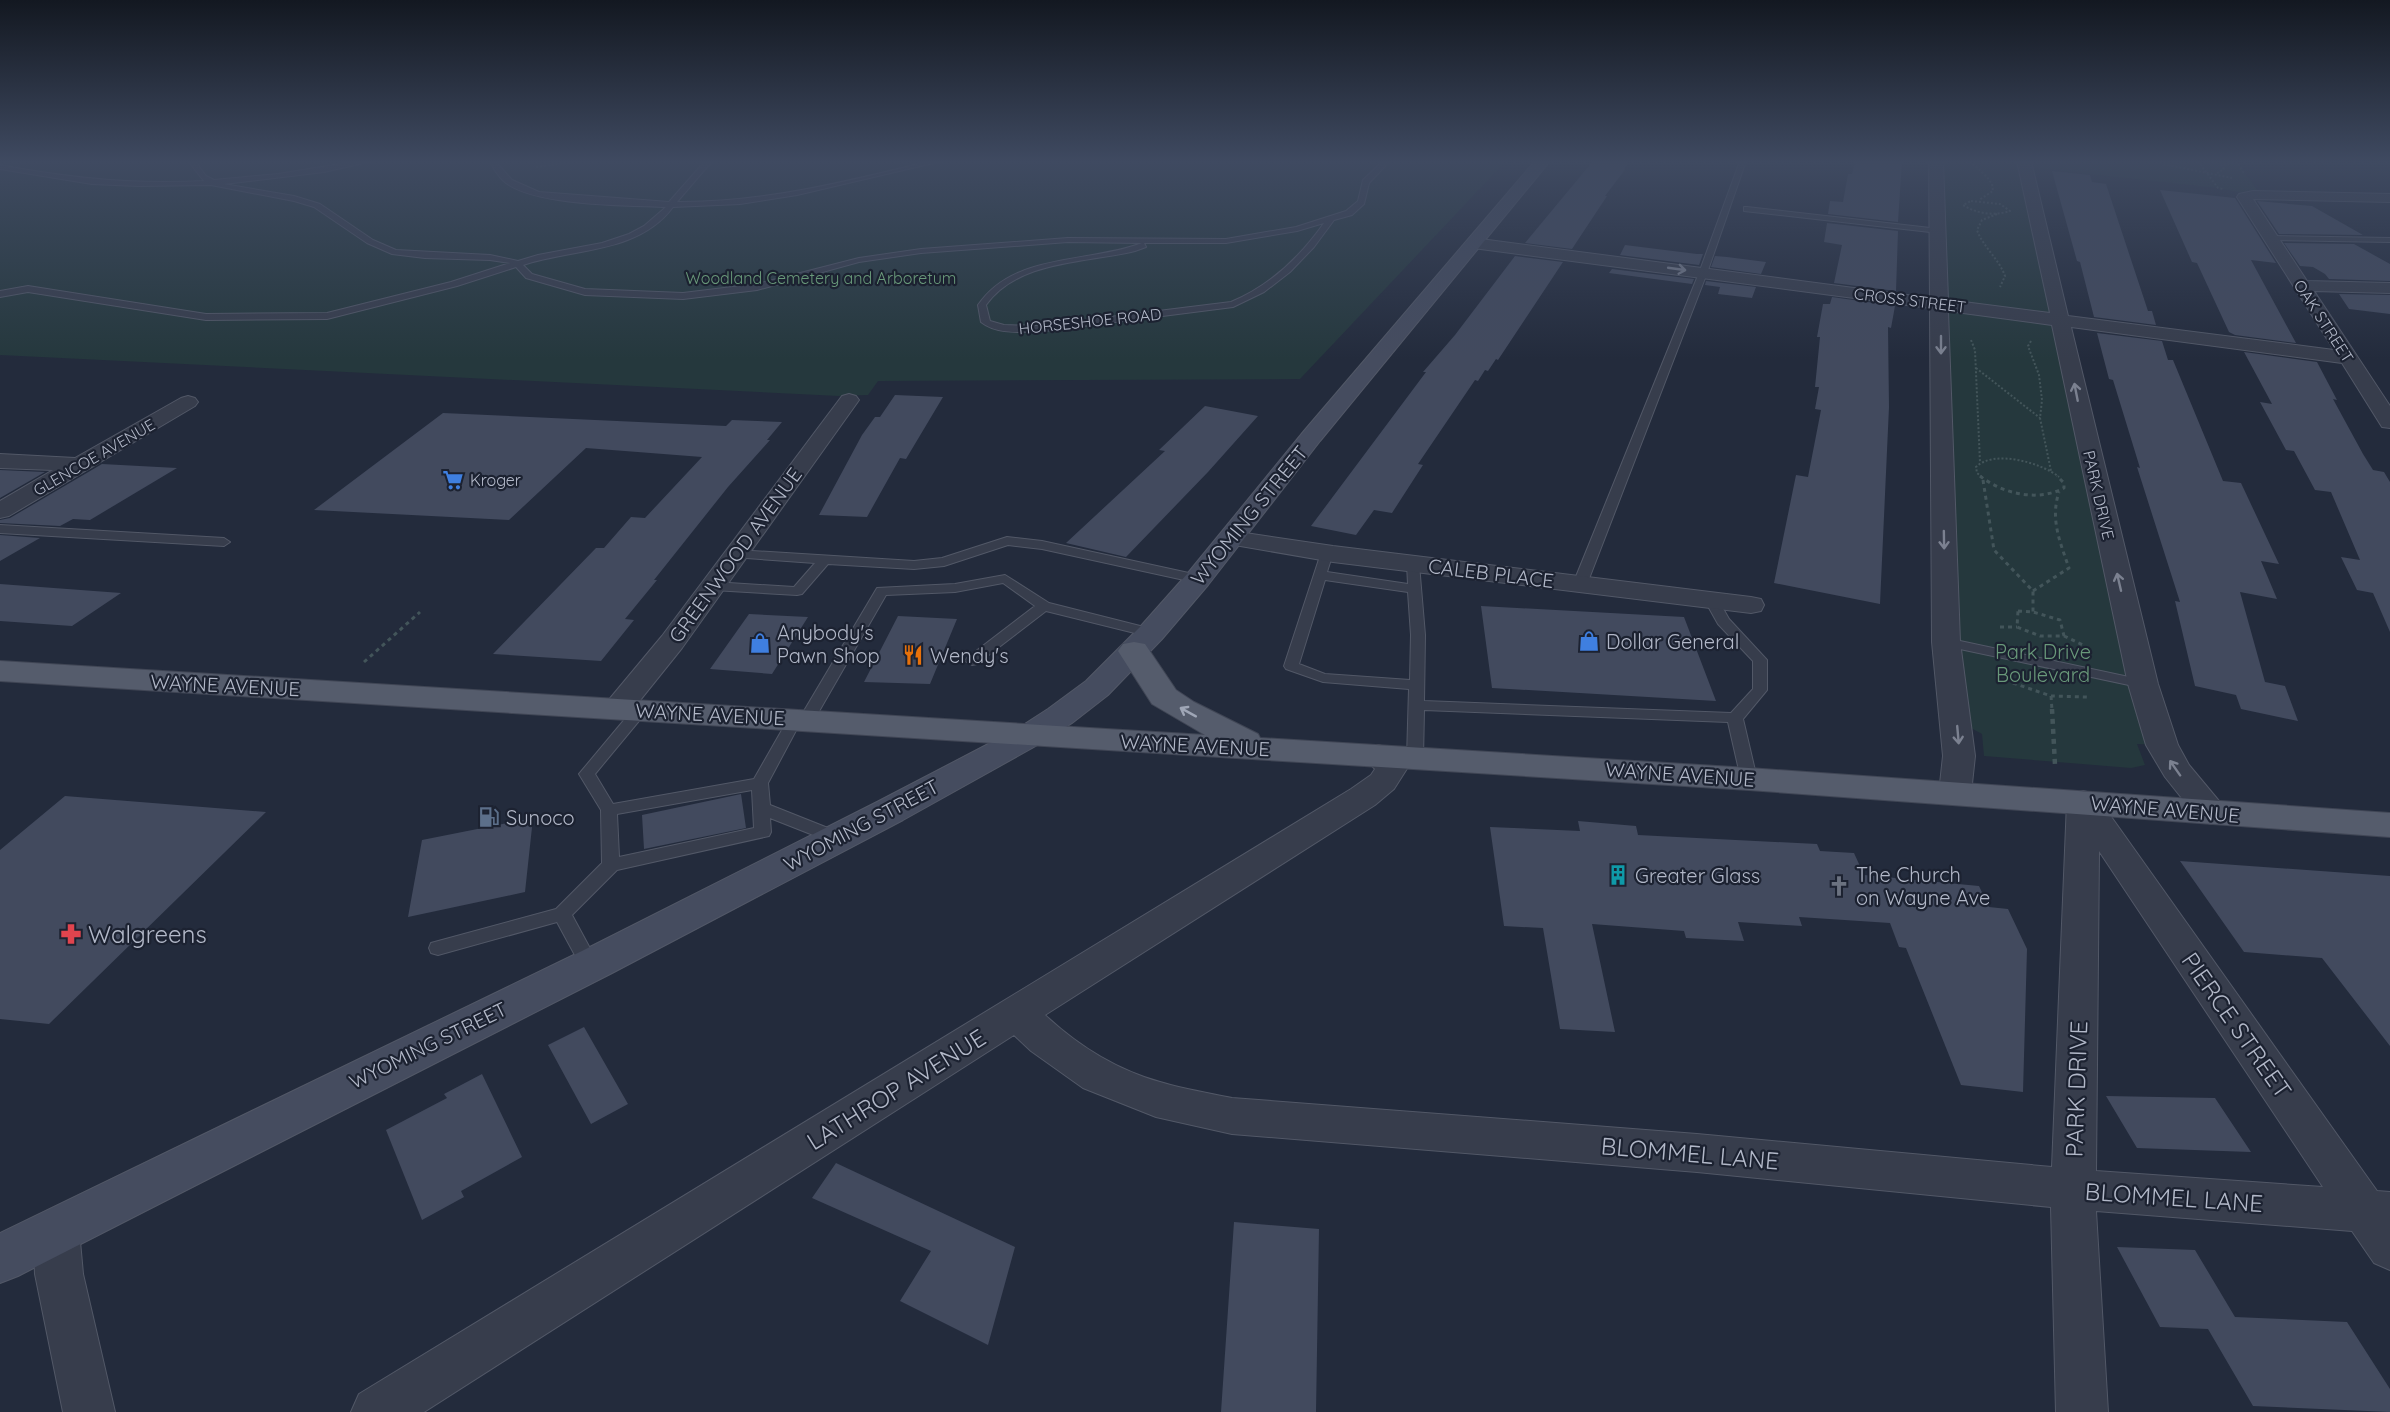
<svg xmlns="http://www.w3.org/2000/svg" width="2390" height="1412" viewBox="0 0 2390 1412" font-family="Quicksand,sans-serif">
<rect width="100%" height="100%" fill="#232b3c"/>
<path fill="#25383d" d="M0 161H1506L1300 379 878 381 868 395 839 396 0 355Z
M1936 161H2236L2257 190 2253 195 2218 188 2026 167 2162 745 2137 744 2145 765 2131 768 1984 756 1982 734 1956 720Z"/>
<path fill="#424a5e" d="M1593 161H1628L1624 171 1605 196H1607L1572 249 1525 243Z
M1855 161H1902L1898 222 1828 214 1830 201 1843 202 1848 174H1852Z
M2052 171 2090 175 2092 182 2106 184 2148 311H2152L2156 325 2094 317 2080 262 2077 261Z
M2160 190 2235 198 2276 263 2251 260 2296 343 2235 335 2229 332 2197 263 2192 262Z
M2257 201 2312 206 2363 235 2279 234Z
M1827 223 1898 231 1896 291 1834 283 1842 245 1824 242Z
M2284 243 2354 244 2390 264V281L2329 279 2325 274 2313 267 2300 266Z
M1625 245 1697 254H1703L1699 265 1620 255Z
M1515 256 1563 262 1498 360 1496 359 1488 371 1485 370 1478 381 1475 380 1418 464 1423 465 1392 513 1374 510 1356 535 1311 526 1426 372H1423L1455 335Z
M1715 256 1727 257 1766 262 1761 274 1711 267Z
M1612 269 1694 279 1692 284 1609 273Z
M1706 281 1756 287 1752 298 1718 294 1720 287 1705 285Z
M2339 294 2390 295V314L2349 309Z
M1832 297 1895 306 1891 328 1888 327 1889 407 1880 604 1774 583 1796 475 1808 477 1821 410 1815 409 1819 387H1815L1820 337H1817L1823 304H1830Z
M2097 333 2162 341 2168 360H2173L2223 481 2241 483 2279 564 2261 561 2277 599 2240 592 2265 682 2285 686 2298 721 2241 709 2236 695 2195 686 2175 601 2180 602 2137 467 2140 468 2113 380 2109 379Z
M2244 352 2317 362 2337 400 2333 399 2363 454 2373 470 2384 472 2390 482V632L2373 593 2357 590 2341 557 2360 560 2331 492 2315 490 2294 451 2286 450 2260 402 2272 404Z
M895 395 943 397 906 459 900 458 867 517 819 515 862 435 875 417H880Z
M1205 406 1258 416 1208 472 1126 557 1066 543 1165 451 1159 450Z
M443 413 726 426 732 420 782 422 767 440H770L728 487 654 580H657L625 619 634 620 601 661 493 654 596 548H604L631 517 645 518 702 457 586 448 509 520 314 510Z
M102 464 177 468 90 520 73 519 60 526 0 523V520L10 518Z
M0 470 45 472 0 498Z
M0 535 40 538 0 561Z
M0 584 121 593 72 626 0 621Z
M1481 606 1684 617 1716 701 1492 688Z
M749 614 808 617 772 674 710 669Z
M898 616 957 619 930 684 864 682Z
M741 794 746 828 644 849 642 815Z
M65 796 266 812 49 1024 0 1019V850Z
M533 818 525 892 408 917 422 840Z
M1578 821 1636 826 1638 835 1817 844 1820 851 1854 853 1864 875 1979 886 1989 907 2008 909 2027 949 2023 1092 1961 1085 1906 948 1899 947 1890 923 1799 917 1802 926 1738 922 1744 941 1686 938 1684 931 1592 924 1615 1032 1560 1029 1543 928 1504 926 1490 827 1580 831Z
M2180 861 2390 876V1046L2322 958 2244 952Z
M584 1027 628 1104 591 1124 548 1045Z
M482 1074 522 1157 461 1191 464 1197 422 1220 386 1130 447 1098 444 1094Z
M2106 1096 2215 1098 2251 1152 2137 1148Z
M836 1163 1015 1247 988 1345 900 1301 931 1251 812 1198Z
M1234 1222 1319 1229 1316 1412H1221Z
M2117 1247 2195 1250 2235 1317 2347 1322 2390 1389V1412L2253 1406 2208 1329 2160 1327Z"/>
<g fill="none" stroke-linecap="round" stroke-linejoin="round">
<g stroke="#525867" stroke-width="2">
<path id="lane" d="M188 161H195L206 176 214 180 278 174 359 161H373L324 172 224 184 294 196 320 204 373 240 396 250 490 255 518 261 538 255 602 243 629 234 644 226 666 207C626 205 537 206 506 183 498 177 494 168 489 161H495L512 180 539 192 669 202 705 161H712L677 202H682C766 202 849 181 931 161H942L797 195 740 204 673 207C638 254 574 248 523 265L532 274 585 289 683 293 757 284 859 258 921 249 1068 238 1226 239 1296 227 1346 211 1358 201 1363 180 1383 161H1390L1369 183 1364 204 1352 215 1334 220 1314 247 1290 272 1264 292 1233 307 1037 332C1019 332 996 334 981 322L978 305C1015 252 1087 264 1142 243L1068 242 921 253 859 262 757 290 683 299 585 295 526 278 516 267 457 286 327 319 206 320 28 292 0 297V291L28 286 206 314 327 313 451 282 510 263 490 260 425 258 392 254 367 243 314 207 294 201 211 185 139 186 92 184 0 169V165C68 178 135 185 204 181ZM1324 223C1300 257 1270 286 1231 302L1037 326 1004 325 990 321 986 305C1018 260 1086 263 1135 251L1146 247 1144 243H1226L1297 231Z
M1740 161H1746L1707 273 1587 584 1580 588 1575 587 1573 584 1699 273Z
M1747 207 1939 229 1943 231 1939 233 1744 211V207Z
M2269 236 2390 238V242L2266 240 2265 238Z
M0 525 224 538 230 542 224 546 0 533Z
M1007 537 1042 541 1198 575 1205 579 1198 583 1042 549 1008 545 944 566 914 569 828 564 802 594 797 595 713 590 706 586 713 582 794 587 815 563 732 557 730 554 736 550 914 561 942 558Z
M1327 549 1333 553 1327 572 1408 584 1407 564 1413 560 1419 564 1425 635 1424 701 1731 713 1753 689V661L1718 624 1704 599 1711 595 1716 596 1729 619 1767 660V690L1743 719 1757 779 1755 783H1743L1741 779 1728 722 1424 710 1423 758 1421 762H1409L1407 758 1409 689 1323 682 1286 669 1284 666 1321 553ZM1325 580 1408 592 1411 635 1410 680 1325 674 1299 664Z
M1005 575 1049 603 1156 630 1158 633 1151 637 1046 611 977 664 972 665 965 661 967 658 1035 606 1003 583 955 592 886 595 814 720 806 725 800 723 768 783 770 805 843 834 845 838 843 842H831L770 818 771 832 769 836 617 870 572 915 599 965 597 970 590 972 583 970 557 922 438 955 431 953 429 948 431 943 556 909 602 863 601 810 579 774 635 707H645L648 710 595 774 613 804 754 779 790 716H801L877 588 955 584ZM752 790 754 828 619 857 617 814Z
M1946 638 2143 680 2150 684 2143 688 1941 645 1939 642 1941 639Z"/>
</g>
<g stroke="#525867" stroke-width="2">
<path id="street" d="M1929 161H1943L1948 300 2050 313 2017 161H2031L2068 316 2334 350 2237 197 2239 194 2253 191 2390 194V202L2253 199 2307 281 2390 283V293L2314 291 2390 406V428L2382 427 2342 363 2071 327 2158 684 2178 745 2189 765 2229 813 2224 821 2212 824 2200 821 2165 777 2146 745 2128 684 2052 325 1948 311 1960 642 1975 756 1971 793 1967 801 1955 804 1943 801 1939 793 1943 756 1932 642 1930 308 1473 248 1465 243 1473 238 1930 298Z
M849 394 856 396 859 400 682 648 629 714 618 717 607 714 603 708 607 702 662 636 842 396Z
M188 396 195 398 198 402 195 406 9 516 0 518V501L53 470 0 468V454L75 458 181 398Z
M1232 531 1333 546 1751 597 1761 599 1764 605 1761 611 1751 613 1333 562 1223 543 1220 538 1223 533Z
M1378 745 1389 748 1408 767 1394 789 1375 805 1045 1015C1077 1045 1117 1070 1160 1082 1183 1089 1208 1093 1232 1098L1697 1134 2052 1167 2067 802 2071 794 2083 791 2095 794 2377 1191 2390 1192V1270L2374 1263 2352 1231 2096 1211 2108 1412H2056L2051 1207 1697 1172 1232 1134 1156 1117 1083 1088 1031 1051 1014 1035 424 1412H351L359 1394 1351 789 1371 775 1375 769 1362 755 1367 748ZM2099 851 2323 1187 2096 1171Z
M56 1209 72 1215 79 1230 83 1274 115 1412H63L35 1274 33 1230 40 1215Z"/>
</g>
<g stroke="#525867" stroke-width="2">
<path id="secondary" d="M1535 161H1550L1320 441 1208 585 1162 639 1108 695 1072 723 1041 743 903 820 612 973 18 1276 0 1283V1233L582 951 877 802 1017 729 1048 709 1086 681 1140 627 1188 573 1304 431Z"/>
</g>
<g stroke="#404655" stroke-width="2">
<path id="primary" d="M1134 642 1145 644 1176 690 1194 702 1258 734 1260 738 1749 768 2390 813V837L1749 790 0 681V661L1205 735 1152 704 1118 651 1123 644Z"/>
</g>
<path stroke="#43555a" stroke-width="2" stroke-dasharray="2 2" stroke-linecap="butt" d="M1970 161 1987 177 1992 184 1993 191 1979 200
M2148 161 2232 178
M2198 161 2218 188 2223 189
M2236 161 2244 173
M536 167 580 161
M2217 173 2224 169 2221 165 2237 163
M1971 201 2000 204 2010 211C1994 216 1977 214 1963 205Z
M1997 214 1982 220 1977 230C1983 247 1999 259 2005 276L2000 287
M1971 340 1975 350 1980 463
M2031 341 2028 346 2039 375 2042 400 2040 418 2051 471
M1976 368 2040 418
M1982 477 1977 473 1976 467C1994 449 2042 463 2059 477"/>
<path stroke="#43555a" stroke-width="3" stroke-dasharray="4 4" stroke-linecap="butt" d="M1980 476C2003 494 2038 502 2064 488V483L2057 476
M1983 480 1994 550 2033 591V612
M2033 591 2069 568C2060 542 2050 519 2059 492
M2018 611 2033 612 2060 620 2064 636H2040L2017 627Z
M2000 627H2017
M2064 636 2085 646
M364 662 420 612
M2013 683 2051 696 2087 697
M2051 696 2052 710"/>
<path stroke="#43555a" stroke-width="4.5" stroke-dasharray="5 5" stroke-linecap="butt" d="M2052 709 2055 765"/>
<use href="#lane" fill="#373d4c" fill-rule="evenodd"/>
<use href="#street" fill="#373d4c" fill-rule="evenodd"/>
<use href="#secondary" fill="#454c5f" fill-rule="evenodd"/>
<use href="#primary" fill="#555c6c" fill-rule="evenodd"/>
</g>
<defs><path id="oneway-shaft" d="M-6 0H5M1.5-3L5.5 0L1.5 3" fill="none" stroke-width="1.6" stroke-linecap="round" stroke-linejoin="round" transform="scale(1.5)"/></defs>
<g stroke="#7b8190">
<use href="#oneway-shaft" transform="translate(1677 269) rotate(8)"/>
<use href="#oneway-shaft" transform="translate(1941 345) rotate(90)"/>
<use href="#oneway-shaft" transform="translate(2076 392) rotate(-101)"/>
<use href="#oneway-shaft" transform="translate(1944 540) rotate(89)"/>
<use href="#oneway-shaft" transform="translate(2119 582) rotate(-103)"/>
<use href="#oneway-shaft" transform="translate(1958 735) rotate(85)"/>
<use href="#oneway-shaft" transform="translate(2175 768) rotate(-125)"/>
</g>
<use stroke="#9fa6b6" href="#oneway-shaft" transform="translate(1188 712) rotate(-151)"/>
<linearGradient id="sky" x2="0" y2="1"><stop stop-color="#131821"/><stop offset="0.45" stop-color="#3f4a61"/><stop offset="1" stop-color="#3f4a61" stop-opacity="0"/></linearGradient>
<rect width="2390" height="359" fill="url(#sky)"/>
<defs>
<g id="supermarket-bare" transform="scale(1.62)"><path d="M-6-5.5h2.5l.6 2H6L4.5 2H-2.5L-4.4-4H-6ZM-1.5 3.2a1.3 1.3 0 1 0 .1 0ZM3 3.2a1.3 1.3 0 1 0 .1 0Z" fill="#3f7fe0" stroke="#1c2231" stroke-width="2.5" paint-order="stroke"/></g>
<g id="shop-bare" transform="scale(1.62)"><path d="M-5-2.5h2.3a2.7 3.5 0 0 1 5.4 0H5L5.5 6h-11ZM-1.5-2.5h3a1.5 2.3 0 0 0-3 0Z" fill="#3f7fe0" stroke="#1c2231" stroke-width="2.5" paint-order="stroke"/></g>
<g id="restaurant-bare" transform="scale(1.62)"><path d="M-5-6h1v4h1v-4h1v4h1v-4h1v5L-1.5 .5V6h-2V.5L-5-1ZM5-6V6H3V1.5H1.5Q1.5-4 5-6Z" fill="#e8710a" stroke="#1c2231" stroke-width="2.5" paint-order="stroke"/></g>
<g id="fuel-bare" transform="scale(1.62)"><path d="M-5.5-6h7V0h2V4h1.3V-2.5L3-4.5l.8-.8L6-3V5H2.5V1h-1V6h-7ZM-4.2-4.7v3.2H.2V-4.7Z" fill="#5c6f8a" stroke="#1c2231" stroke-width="2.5" paint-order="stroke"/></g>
<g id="building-bare" transform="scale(1.62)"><path d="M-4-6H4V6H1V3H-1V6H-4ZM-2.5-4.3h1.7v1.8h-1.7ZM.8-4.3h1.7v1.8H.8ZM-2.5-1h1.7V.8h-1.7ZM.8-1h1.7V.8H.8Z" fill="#0f9aa8" stroke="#1c2231" stroke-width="2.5" paint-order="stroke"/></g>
<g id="church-bare" transform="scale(1.62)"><path d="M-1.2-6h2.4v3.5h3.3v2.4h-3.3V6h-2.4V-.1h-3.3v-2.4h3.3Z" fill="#6b7280" stroke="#1c2231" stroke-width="2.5" paint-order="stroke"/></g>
<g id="pharmacy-bare" transform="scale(1.62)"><path d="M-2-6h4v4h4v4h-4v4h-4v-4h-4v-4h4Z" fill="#e0444e" stroke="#1c2231" stroke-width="2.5" paint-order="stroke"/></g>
</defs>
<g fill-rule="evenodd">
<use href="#supermarket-bare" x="453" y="480"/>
<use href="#shop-bare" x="1589" y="641"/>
<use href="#shop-bare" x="760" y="643"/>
<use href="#restaurant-bare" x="913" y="655"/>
<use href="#fuel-bare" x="489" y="817"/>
<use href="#building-bare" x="1618" y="875"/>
<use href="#church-bare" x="1839" y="886"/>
<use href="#pharmacy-bare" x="71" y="934"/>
</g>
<g text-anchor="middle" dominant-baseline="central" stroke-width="4.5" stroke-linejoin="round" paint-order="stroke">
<g font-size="16" fill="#69997a" stroke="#1c2231">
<text x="821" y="278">Woodland Cemetery and Arboretum</text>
</g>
<g font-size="16" fill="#b2b8c8" stroke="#1c2231">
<text transform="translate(1910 300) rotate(7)">CROSS STREET</text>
<text transform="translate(1090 321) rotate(-6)">HORSESHOE ROAD</text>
<text transform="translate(2324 321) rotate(57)">OAK STREET</text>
<text transform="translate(94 457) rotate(-30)">GLENCOE AVENUE</text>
<text transform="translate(2099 495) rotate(77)">PARK DRIVE</text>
</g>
<g font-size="16" fill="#b2b8c8" stroke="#1c2231" text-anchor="start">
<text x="470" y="480">Kroger</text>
</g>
<g font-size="20" fill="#b2b8c8" stroke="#1c2231">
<text transform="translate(1249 515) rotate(-51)">WYOMING STREET</text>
<text transform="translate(735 555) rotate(-54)">GREENWOOD AVENUE</text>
<text transform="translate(1491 573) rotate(7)">CALEB PLACE</text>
<text transform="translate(225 685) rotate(3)">WAYNE AVENUE</text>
<text transform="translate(710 714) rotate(3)">WAYNE AVENUE</text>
<text transform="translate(1195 745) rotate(3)">WAYNE AVENUE</text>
<text transform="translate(1680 774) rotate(4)">WAYNE AVENUE</text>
<text transform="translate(2165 809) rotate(5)">WAYNE AVENUE</text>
<text transform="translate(861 825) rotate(-28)">WYOMING STREET</text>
<text transform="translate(428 1045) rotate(-26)">WYOMING STREET</text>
</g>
<g font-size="20" fill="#b2b8c8" stroke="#1c2231" text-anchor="start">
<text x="777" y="632">Anybody's<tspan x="777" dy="23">Pawn Shop</tspan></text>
<text x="1606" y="641">Dollar General</text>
<text x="930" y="655">Wendy's</text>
<text x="506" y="817">Sunoco</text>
<text x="1856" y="874">The Church<tspan x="1856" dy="23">on Wayne Ave</tspan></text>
<text x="1635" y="875">Greater Glass</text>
</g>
<g font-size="20" fill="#69997a" stroke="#1c2231">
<text x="2043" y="651">Park Drive<tspan x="2043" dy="23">Boulevard</tspan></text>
</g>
<g font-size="24" fill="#b2b8c8" stroke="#1c2231" text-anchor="start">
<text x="88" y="934">Walgreens</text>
</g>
<g font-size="24" fill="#b2b8c8" stroke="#1c2231">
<text transform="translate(2237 1025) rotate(55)">PIERCE STREET</text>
<text transform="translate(896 1089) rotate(-32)">LATHROP AVENUE</text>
<text transform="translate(2076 1089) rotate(-88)">PARK DRIVE</text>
<text transform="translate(1690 1153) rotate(5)">BLOMMEL LANE</text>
<text transform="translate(2174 1197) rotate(4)">BLOMMEL LANE</text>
</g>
</g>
</svg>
